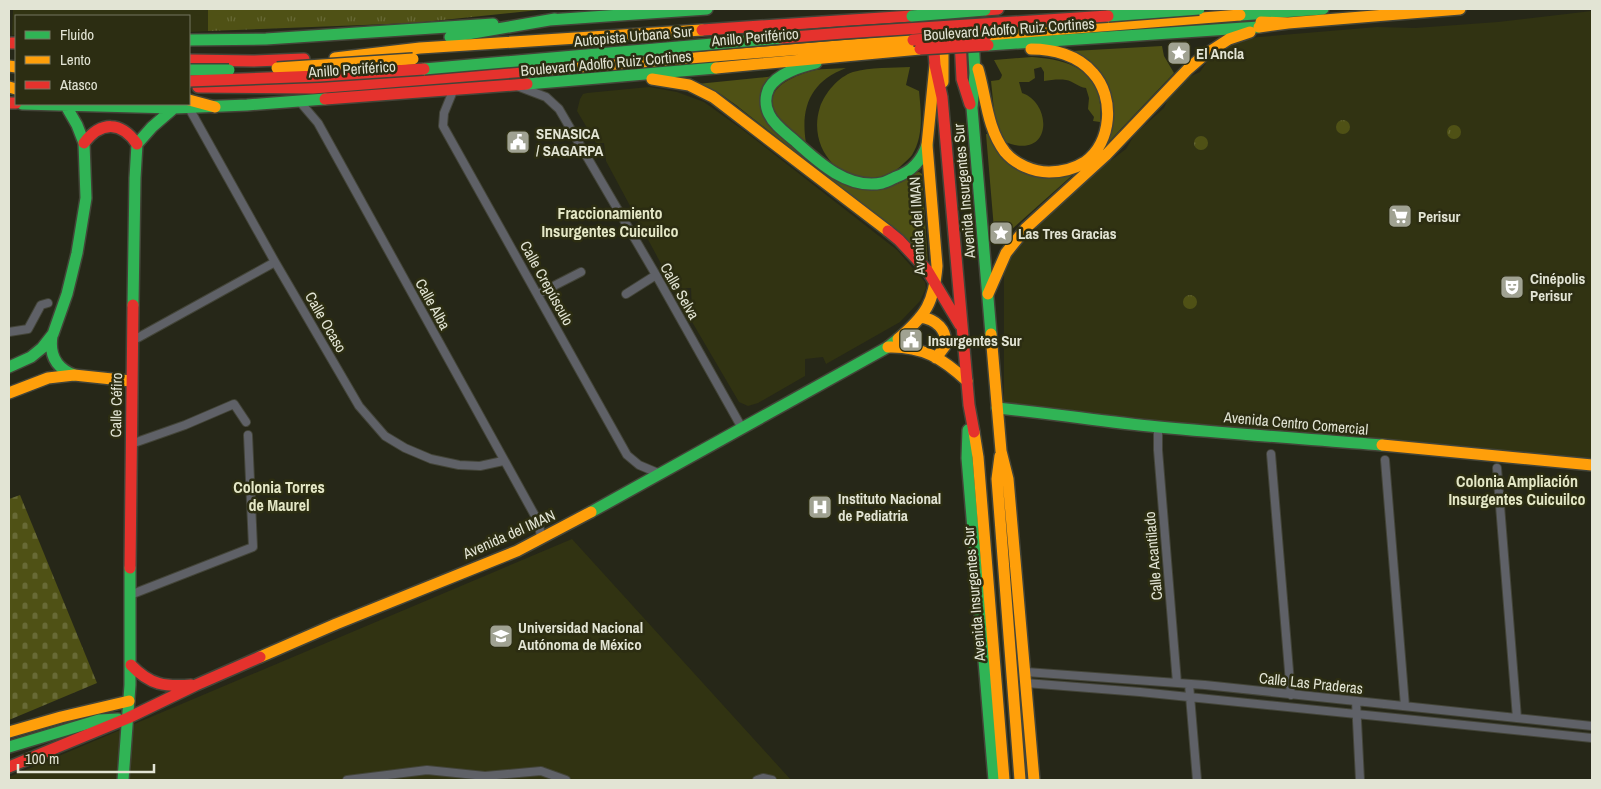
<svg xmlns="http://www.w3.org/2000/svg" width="1601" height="789" viewBox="0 0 1601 789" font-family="'Archivo Narrow',sans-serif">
<defs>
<pattern id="cemetery-stones" width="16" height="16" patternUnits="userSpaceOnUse" patternTransform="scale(1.25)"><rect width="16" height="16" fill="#4f5115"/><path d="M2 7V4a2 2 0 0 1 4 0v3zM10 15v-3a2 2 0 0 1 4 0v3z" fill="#686a36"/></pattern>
<pattern id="park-tufts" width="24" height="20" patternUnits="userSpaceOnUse" patternTransform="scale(1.25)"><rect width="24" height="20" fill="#4f5115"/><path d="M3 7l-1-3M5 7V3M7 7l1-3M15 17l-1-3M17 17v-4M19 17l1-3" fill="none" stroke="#686a36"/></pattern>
</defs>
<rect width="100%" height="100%" fill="#262718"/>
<path fill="#313312" d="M13 9H208V31L189 32V16H16V35H12Z
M1592 11V459L1223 428 1004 402V272L1017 243 1098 170 1126 149 1135 134 1164 108 1169 96 1180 87 1184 79 1200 72 1210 57 1247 38 1377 27 1415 28 1498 22Z
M649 87 677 92 704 102 743 130 897 250 925 282 926 288 920 301 900 322 826 364 823 357 805 359V376L758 403 748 406 739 402 688 315 692 311 691 288H674L606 161 604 143H596L577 111 580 99 583 94 587 93Z
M572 539 791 780H9V777Z"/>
<path fill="#4f5115" d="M1162 46 1164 56 1174 73 1101 150 1108 134 1099 71 1089 60 1073 51Z
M1032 57C1074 60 1105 73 1100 122L1093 121 1094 117 1088 109 1089 98 1086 88C1078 87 1073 81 1066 80 1059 79 1051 80 1044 81V72L1041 67 1034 69 1035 78 1029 82H1019L1022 93C1053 103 1053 163 1003 141L995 120 991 81 999 80 1001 78 1002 75 994 60Z
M910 67 906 85 919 91C921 112 924 136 912 155 910 158 907 160 904 163 864 204 803 160 820 107 825 93 838 77 853 72 870 67 893 68 910 67Z
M846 68C811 81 800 107 806 143 796 133 779 123 774 110 765 88 792 77 808 72 819 68 834 69 846 68Z
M776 76 763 111 822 170 843 184 858 188 883 189 902 182 913 173 919 172 922 174 928 265 910 243 736 105 719 93 697 84Z
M986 134H989L1023 172 1034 176 1046 177 1086 163 1011 230 994 229Z"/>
<path fill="url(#cemetery-stones)" d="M20 495 97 683 9 720V499Z"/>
<path fill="url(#park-tufts)" d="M208 9H548L414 23 208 31Z
M1336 127a7 7 0 1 1 14 0a7 7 0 1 1-14 0Z
M1447 132a7 7 0 1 1 14 0a7 7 0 1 1-14 0Z
M1194 143a7 7 0 1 1 14 0a7 7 0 1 1-14 0Z
M1183 302a7 7 0 1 1 14 0a7 7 0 1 1-14 0Z"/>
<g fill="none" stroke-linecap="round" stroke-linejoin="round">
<g stroke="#434438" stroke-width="10">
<path id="street" d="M517 86 546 97 559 109 656 275 742 428
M453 91 444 113 443 126 627 455 639 465 658 473
M300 102 318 123 539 523 541 539
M189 108 275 262 359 406 385 436 405 448 431 459 459 465 480 466 503 461
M538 294 581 272
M626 294 656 275
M9 332 28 329 41 305 48 303
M132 341 275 262
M1158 427V450L1177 683
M131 444 185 425 234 404 246 422
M1271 454 1291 695
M1385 460 1405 706
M1497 468 1517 718
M130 595 253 547 248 435
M1026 672 1205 685 1592 726
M1026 683 1140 692 1592 738
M1189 684 1197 780
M1356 701 1360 780
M347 780 427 770 485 776 541 771 566 780
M757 780 763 778 772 780"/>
</g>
<g stroke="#434438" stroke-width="14">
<path id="fast" d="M1240 15 1323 9
M549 20 707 9
M450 37 555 19
M973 38 975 73 972 108 991 334
M189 40 266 39 493 24
M988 45 1259 27
M816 63C800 67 778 73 769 88 765 96 765 106 769 114 774 125 786 133 795 141 818 162 848 190 882 183 887 182 892 179 896 177 911 172 922 160 927 145
M527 84 716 68
M22 104 174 108 247 105 325 99
M133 305 135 178 137 144 152 127 174 108
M52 336C49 355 56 368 74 375
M9 367 31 357 42 348 53 334 67 294 77 253 86 198 84 143 77 125 66 106
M997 408C1051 413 1105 422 1159 427 1233 434 1307 439 1382 445
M968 430 967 458 994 780
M591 512 888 347 898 339
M9 747 99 720 118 719
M123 780 130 685V568"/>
</g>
<g stroke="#434438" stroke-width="14">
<path id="slow" d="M1261 22 1288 23
M1259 27 1288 23 1460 9
M987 35 1240 15
M943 38V82
M335 58 420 48 702 30
M9 66 16 67
M716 68 920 49
M978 69C986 96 987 129 1005 152 1015 164 1033 172 1049 172 1061 172 1074 169 1085 162 1112 142 1115 97 1093 73 1078 55 1053 49 1031 49
M541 70 913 40
M652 79 689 85 713 97 888 231
M9 87 16 89
M189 100 215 107
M988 294 1006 253 1026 228 1106 155 1188 69 1203 56 1229 39 1250 32
M920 317C936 319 948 330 945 346L936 358
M991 334 1001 451 1008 479 1034 780
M898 339C926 315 934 303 937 266L927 145 935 65
M888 347C923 346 942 358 967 381
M9 393 48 378 74 375 131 381
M974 432 978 457 1004 780
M1382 445 1592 465
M1000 456 997 479 1020 780
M260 657 336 624 517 551 591 512
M9 732 61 717 129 701"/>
</g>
<g stroke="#434438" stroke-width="14">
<path id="jam" d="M985 10 998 9
M702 30 912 16
M933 38 935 65 942 97 969 405 974 432
M960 39 962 79 970 104
M11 43H16
M189 60 253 61 304 59
M198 87 313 88 541 70
M325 99 527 84
M9 103H16
M84 143C101 121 121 121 137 144
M888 231 899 240 927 270 960 325
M130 568 133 305
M131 665C150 685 165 687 191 685
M9 767 128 718 196 685 260 657"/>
</g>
<use href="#street" stroke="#5f6167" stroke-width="8"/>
<use href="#fast" stroke="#30b455" stroke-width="11"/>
<use href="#slow" stroke="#ff9f0a" stroke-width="11"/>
<use href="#jam" stroke="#e5322d" stroke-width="11"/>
<g stroke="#434438" stroke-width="14" stroke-linecap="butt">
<path id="fast-bridge" d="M912 16 985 10
M1108 16 1199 9
M424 69 781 38
M189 70H229"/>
</g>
<g stroke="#434438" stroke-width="14" stroke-linecap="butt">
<path id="slow-bridge" d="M277 68 413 59"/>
</g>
<g stroke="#434438" stroke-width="14" stroke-linecap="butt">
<path id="jam-bridge" d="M781 38 843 33 1108 16
M913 40 987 35
M920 49 988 45
M189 81 319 76 424 69"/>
</g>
<use href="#fast-bridge" stroke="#30b455" stroke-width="11"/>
<use href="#slow-bridge" stroke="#ff9f0a" stroke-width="11"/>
<use href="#jam-bridge" stroke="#e5322d" stroke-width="11"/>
</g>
<defs>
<g id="sight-square" transform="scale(1.25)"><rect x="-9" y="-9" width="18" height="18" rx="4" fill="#a0a292" stroke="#2c2d12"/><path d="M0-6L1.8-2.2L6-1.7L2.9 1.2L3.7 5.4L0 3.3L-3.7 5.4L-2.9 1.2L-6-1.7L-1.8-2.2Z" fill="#fff"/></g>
<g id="civic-square" transform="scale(1.25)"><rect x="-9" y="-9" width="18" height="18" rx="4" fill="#a0a292" stroke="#2c2d12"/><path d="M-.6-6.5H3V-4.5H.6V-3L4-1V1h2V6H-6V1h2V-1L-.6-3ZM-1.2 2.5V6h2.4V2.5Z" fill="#fff"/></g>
<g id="supermarket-square" transform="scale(1.25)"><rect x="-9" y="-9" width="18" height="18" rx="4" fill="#a0a292" stroke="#2c2d12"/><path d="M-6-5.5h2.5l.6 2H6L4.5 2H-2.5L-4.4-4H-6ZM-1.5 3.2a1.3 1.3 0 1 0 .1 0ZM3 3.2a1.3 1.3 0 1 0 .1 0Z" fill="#fff"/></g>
<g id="theatre-square" transform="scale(1.25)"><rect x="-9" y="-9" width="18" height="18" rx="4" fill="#a0a292" stroke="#2c2d12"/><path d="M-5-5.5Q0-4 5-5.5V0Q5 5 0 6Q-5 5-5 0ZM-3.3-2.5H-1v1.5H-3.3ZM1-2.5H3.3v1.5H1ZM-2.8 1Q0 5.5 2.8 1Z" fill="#fff"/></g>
<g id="hospital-square" transform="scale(1.25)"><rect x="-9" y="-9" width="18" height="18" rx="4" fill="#a0a292" stroke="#2c2d12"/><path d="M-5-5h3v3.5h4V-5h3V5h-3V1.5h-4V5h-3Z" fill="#fff"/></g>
<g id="university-square" transform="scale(1.25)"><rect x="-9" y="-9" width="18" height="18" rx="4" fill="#a0a292" stroke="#2c2d12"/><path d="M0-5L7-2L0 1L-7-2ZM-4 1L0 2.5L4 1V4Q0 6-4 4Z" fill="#fff"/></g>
</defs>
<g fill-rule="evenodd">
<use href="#sight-square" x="1179" y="53"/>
<use href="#civic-square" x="518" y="142"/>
<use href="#supermarket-square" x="1400" y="216"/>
<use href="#sight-square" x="1001" y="233"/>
<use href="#theatre-square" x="1512" y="287"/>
<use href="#civic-square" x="911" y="340"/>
<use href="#hospital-square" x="820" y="507"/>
<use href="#university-square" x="501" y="636"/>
</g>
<g text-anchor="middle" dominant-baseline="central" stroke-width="5" stroke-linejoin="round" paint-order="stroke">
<g font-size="15" fill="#e2e4d4" stroke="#2c2d12">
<text transform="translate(1009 29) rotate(-4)">Boulevard Adolfo Ruiz Cortines</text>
<text transform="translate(633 36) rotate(-5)">Autopista Urbana Sur</text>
<text transform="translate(755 37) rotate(-5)">Anillo Periférico</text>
<text transform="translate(606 63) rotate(-5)">Boulevard Adolfo Ruiz Cortines</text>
<text transform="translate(352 69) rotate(-4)">Anillo Periférico</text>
<text transform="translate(964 191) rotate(-95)">Avenida Insurgentes Sur</text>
<text transform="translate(917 226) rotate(-93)">Avenida del IMAN</text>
<text transform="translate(547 283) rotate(61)">Calle Crepúsculo</text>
<text transform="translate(680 291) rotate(60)">Calle Selva</text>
<text transform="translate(433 304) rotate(61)">Calle Alba</text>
<text transform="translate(326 322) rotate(60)">Calle Ocaso</text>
<text transform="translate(116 405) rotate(-89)">Calle Céfiro</text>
<text transform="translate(1296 423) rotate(5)">Avenida Centro Comercial</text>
<text transform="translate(509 534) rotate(-24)">Avenida del IMAN</text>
<text transform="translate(1153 556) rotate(-95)">Calle Acantilado</text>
<text transform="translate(974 594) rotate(-95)">Avenida Insurgentes Sur</text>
<text transform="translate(1311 683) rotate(6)">Calle Las Praderas</text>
</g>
<g font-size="15" font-weight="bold" fill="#e2e4d4" stroke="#2c2d12" text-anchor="start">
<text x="1196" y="53">El Ancla</text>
<text x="536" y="133">SENASICA<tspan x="536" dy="17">/ SAGARPA</tspan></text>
<text x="1418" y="216">Perisur</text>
<text x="1018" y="233">Las Tres Gracias</text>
<text x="1530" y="278">Cinépolis<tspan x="1530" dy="17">Perisur</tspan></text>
<text x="928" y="340">Insurgentes Sur</text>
<text x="838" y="498">Instituto Nacional<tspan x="838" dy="17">de Pediatria</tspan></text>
<text x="518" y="627">Universidad Nacional<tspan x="518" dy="17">Autónoma de México</tspan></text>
</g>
<g font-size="16" font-weight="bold" fill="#e4e7c6" stroke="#2c2d12">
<text x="610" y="213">Fraccionamiento<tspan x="610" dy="18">Insurgentes Cuicuilco</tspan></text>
<text x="1517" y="481">Colonia Ampliación<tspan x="1517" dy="18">Insurgentes Cuicuilco</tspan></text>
<text x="279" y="487">Colonia Torres<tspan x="279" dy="18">de Maurel</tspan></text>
</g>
</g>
<rect width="1601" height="789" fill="none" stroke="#e2e4d4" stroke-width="20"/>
<rect x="15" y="15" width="175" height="90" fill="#2c2d12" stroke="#757660"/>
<rect x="25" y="31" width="25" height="8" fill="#30b455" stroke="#757660"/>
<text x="60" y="40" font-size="15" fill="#e2e4d4">Fluido</text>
<rect x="25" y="56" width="25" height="8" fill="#ff9f0a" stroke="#757660"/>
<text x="60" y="65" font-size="15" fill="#e2e4d4">Lento</text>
<rect x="25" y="81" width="25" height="8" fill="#e5322d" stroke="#757660"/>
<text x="60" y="90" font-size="15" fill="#e2e4d4">Atasco</text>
<path d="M18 764v8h136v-8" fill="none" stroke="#e2e4d4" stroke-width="2.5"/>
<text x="25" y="764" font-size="15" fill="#e2e4d4" stroke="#2c2d12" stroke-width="4" paint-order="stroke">100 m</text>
</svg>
